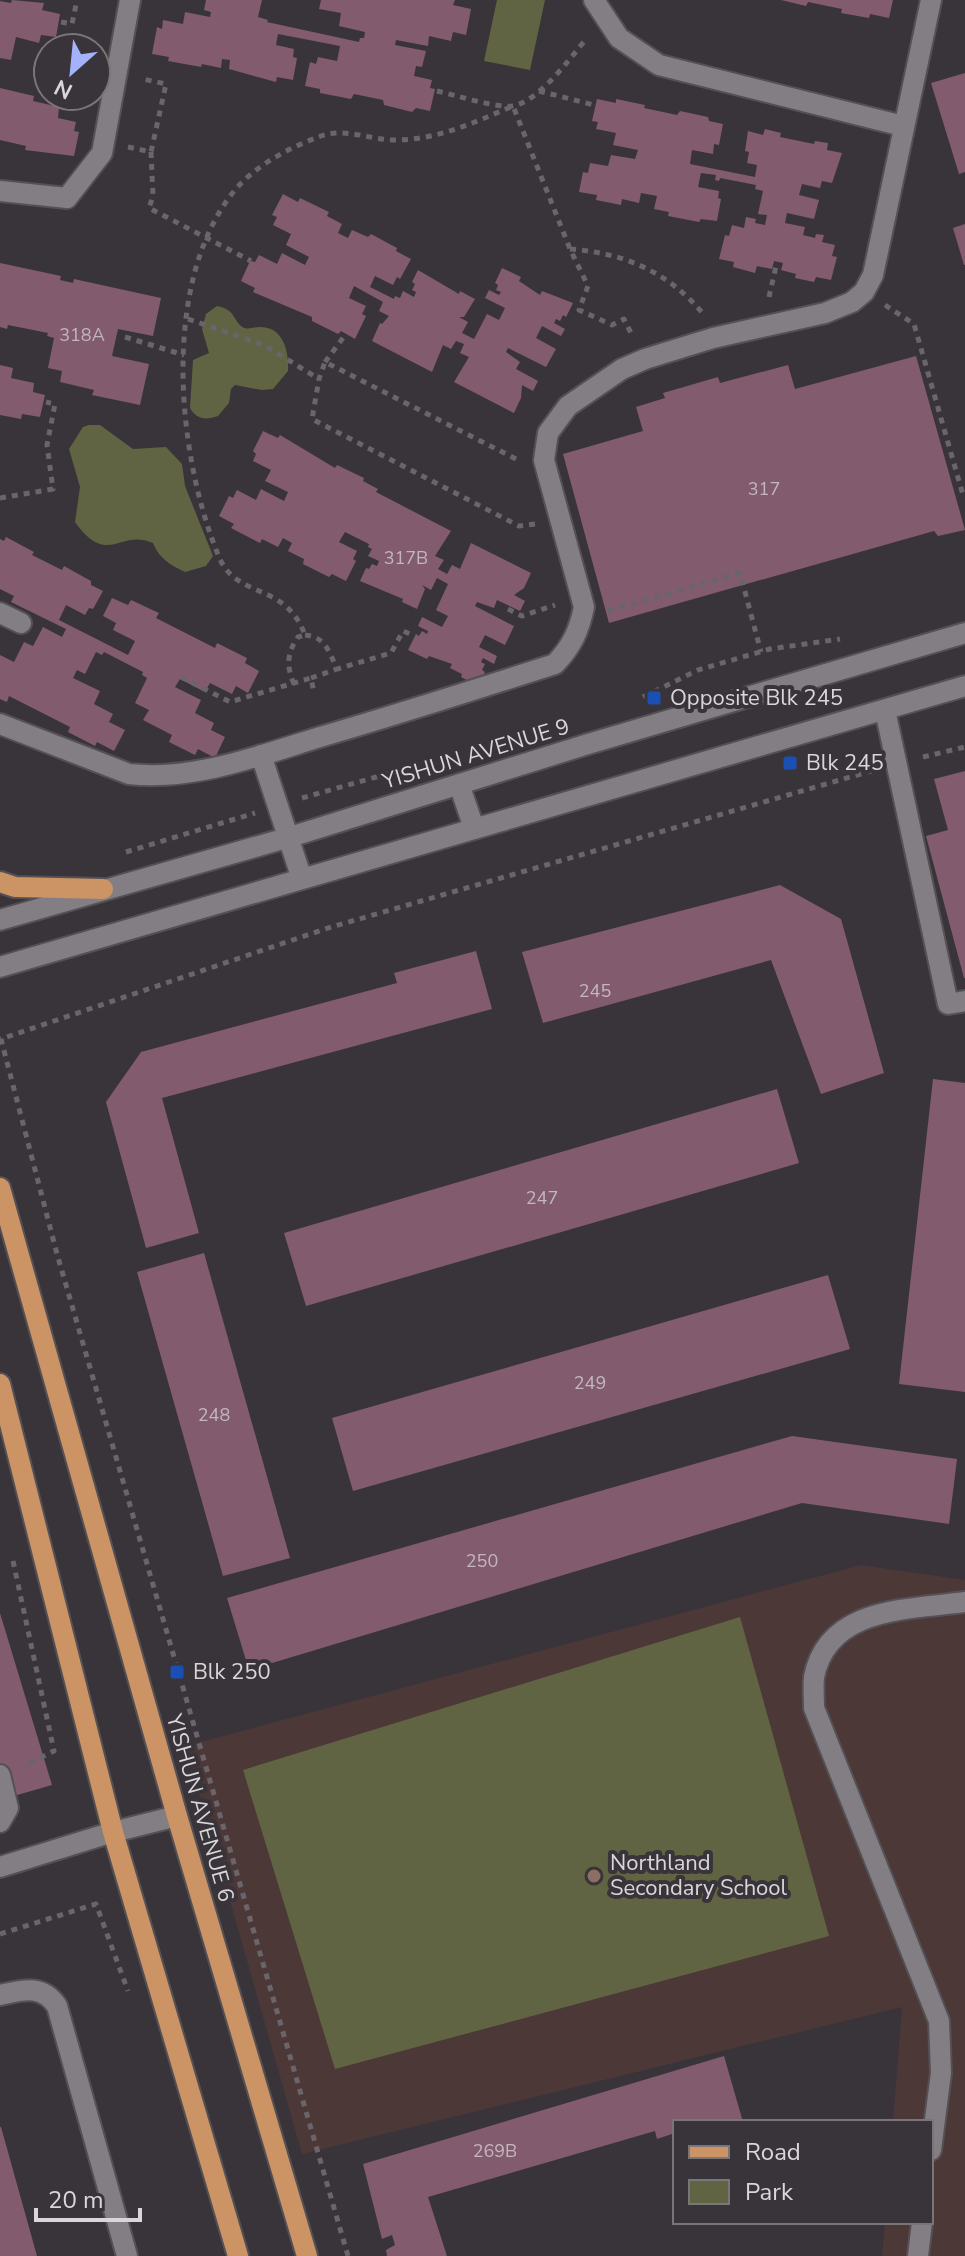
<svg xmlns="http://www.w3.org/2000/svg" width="965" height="2256" viewBox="0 0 965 2256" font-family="'Nunito Sans',sans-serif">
<rect width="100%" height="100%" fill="#393439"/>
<path fill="#4d3838" d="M861 1565 965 1580V2256H882L885 2222H931V2122H893L902 2007 302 2154 186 1746Z"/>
<path fill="#606443" d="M497 0H545L530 70 484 61Z
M217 306C235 310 231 316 241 326 247 331 253 327 260 327 284 327 289 352 288 371L273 389 262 390 235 385 231 389 229 403 218 416C206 420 197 420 190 408L193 360 209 353 202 329 206 314Z
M89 425H100L133 449 166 447 182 464 185 486 213 556 206 566 185 572C170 565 159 558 153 543 120 528 108 568 75 522L80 487 69 449 83 427Z
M740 1617 829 1936 335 2069 243 1770Z"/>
<path fill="#825b6f" d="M12 0 44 3 42 10 60 14 56 37 41 35 39 43 16 37 11 60 0 58V1L11 3Z
M206 0H262L258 17 268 20 267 22 359 42 360 38H364L365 32 339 26 341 13 319 9 321 0H455L453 5 471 9 466 35 453 32 451 41 429 36 428 46 396 40 395 45 426 51 422 67 416 66 414 76 432 80 430 88 435 89 430 111 416 108 412 112 384 105 383 100 354 94 351 99 320 93V89L305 86 310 62 316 64 318 57 337 61 340 46 278 34 276 45 294 49 293 57 297 58 293 80 277 77 276 82 229 69 230 60 222 59 221 68 202 64 201 67 168 61 169 57 152 54 157 27 162 29 163 20 183 24 185 12 210 17 211 12 204 10Z
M781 0H893L889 18 870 14 869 18 841 13 842 9 808 2 806 6Z
M965 73V172L959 174 931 83Z
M0 88 34 96 33 101 59 107 58 118 76 122 74 131 79 132 74 156 25 150 26 146 0 140Z
M597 99 616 103V99L645 105 644 108 677 115 680 111 708 117 709 121 723 124 719 145 714 144 713 154 692 150 690 164 755 177 757 165 747 163 749 152 745 151 748 131 763 135 765 129 781 133 780 137 814 144 815 141 828 143 827 150 842 153 832 183 822 181 820 188 802 184 799 195 819 200 814 219 787 213 785 223 805 227 803 235 815 238 816 234 824 235 822 242 835 245 832 256 837 257 831 280 816 277 814 282 795 278 796 274 781 270 783 263 774 261 772 269 757 266 755 273 733 267 734 262 719 259 725 235 729 236 732 225 744 228 746 217 756 219 755 223 765 225 767 215 758 214 763 191 755 189 756 185 720 178 719 181 715 180 716 175 701 173 698 187 719 191 718 198 721 199 717 221 701 219 699 222 668 216 669 212 654 209 657 196 641 193 639 203 622 199 621 205 596 200 597 195 579 192 583 172 588 173 590 163 608 166 611 155 635 159 638 150 613 145 616 133 596 129 598 122 592 121Z
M283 194 298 202 300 198 329 212 327 216 342 224 338 233 348 238 352 230 368 237 371 234 397 248 396 251 411 259 400 279 397 277 393 285 375 276 370 287 394 299 395 296 400 298 403 291 414 297 416 292 412 290 415 284 412 282 418 270 459 294 460 291 475 299 464 317H459L468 322 462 333 474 339 487 314 499 320 505 308 485 298 489 290 499 295 501 292 496 290 498 285 495 283 502 268 521 277 519 281 540 295 542 291 573 303 566 317 563 315 560 321 556 319 554 323 565 329 561 336 542 326 536 338 556 349 546 367 508 348 506 352 520 362 516 369 538 381 533 391 522 385 521 398 514 413 454 382 469 357 460 353 464 344 456 341 451 349 443 345 432 372 372 341 380 323 382 324 389 316 379 311 383 302 354 286 349 298 366 306 362 314 366 316 355 339 341 331 338 334 312 321V317L253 292 255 288 241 281 250 261 255 262 259 255 277 264 282 253 305 265 309 257 286 245 291 234 273 225 277 217 272 215Z
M965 224V265H964L953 228Z
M0 263 61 276 60 280 73 283 74 279 161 298 153 336 118 329 112 356 149 364 140 405 92 395 94 390 60 382 62 371 48 368 54 338 47 336 48 333 8 325 7 329 0 327Z
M916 356 965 530 938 536 934 531 609 623 563 454 643 431 636 407 665 398 663 393 718 377 720 383 788 365 795 389Z
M0 365 13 368 11 378 34 383 33 392 45 395 40 417 22 414 21 419 0 415Z
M263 431 278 438 280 435 335 468 337 465 364 478 363 481 378 489 376 492 451 531 435 556 444 560 438 569 447 574 452 565 460 569 471 543 531 573 524 588 514 595 525 601 520 611 497 600 494 608 477 602 475 606 514 626 505 645 485 635 479 647 497 656 494 664 483 658 481 662 485 664 482 670 485 672 478 686 461 677 462 674 450 668 452 664 429 656 427 659 408 650 416 634 419 636 422 631 427 634 428 631 418 626 422 617 442 627 448 616 436 610 448 584 437 578 431 590 422 585 425 589 417 609 402 602 403 599 360 581 366 568 369 569 372 564 377 566 379 561 368 556 372 549 368 547 369 544 345 532 339 542 357 551 353 559 356 561 346 581 332 574 329 577 303 564 304 559 288 551 292 543 283 538 278 547 262 539 260 543 231 528 234 524 219 516 229 496 233 498 237 490 256 500 261 489 284 501 288 492 265 481 271 470 253 461 256 454 253 451Z
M6 537 34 552 32 555 62 570 64 566 91 581V585L103 591 93 609 89 608 85 615 66 605 59 620 128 655 135 641 113 630 116 623 103 616 112 598 128 605 131 600 159 613 156 618 215 648 217 643 247 658 245 663 259 671 248 693 236 686 232 694 210 683 205 692 180 679 175 687 201 700 195 713 214 723 211 730 225 737 215 758 198 749 195 755 169 742 172 735 143 720 149 710 135 703 147 678 142 675 143 672 104 652 102 655 96 652 85 674 77 670 73 678 100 691 94 704 113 714 109 722 125 730 114 751 97 742 95 746 68 732 70 727 9 696 7 702 0 699V655L14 662 24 642 33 646 43 627 62 637 66 629 11 602 14 596 0 589V539L4 541Z
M965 771V978H964L926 836 948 830 934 779Z
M780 885 841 919 884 1073 821 1094 771 960 543 1023 522 952Z
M476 951 492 1009 162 1098 199 1233 146 1248 106 1102 141 1052 397 983 394 973Z
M933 1079 965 1083V1392L899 1384Z
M777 1089 799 1163 306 1306 284 1233Z
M204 1253 290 1558 223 1576 137 1272Z
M828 1275 850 1349 353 1491 332 1418Z
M792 1436 957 1459 949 1524 802 1503 249 1670 227 1598Z
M0 1613 52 1785 0 1800Z
M724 2056 743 2122H675V2133L657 2139 655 2131 428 2197 447 2256H387L386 2250 395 2245 392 2235 382 2239 363 2164Z
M0 2127H1L37 2256H0Z"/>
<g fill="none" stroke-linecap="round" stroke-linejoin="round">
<g stroke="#545054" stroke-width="24">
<path id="minor" d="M594 0 619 38 659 65 903 126
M0 191 67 198 102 153 130 0
M0 613 21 623
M885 710 948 1004 965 1001
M0 724 129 774C194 781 258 756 320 737 399 714 477 689 555 664 572 646 579 631 584 607L544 460 548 433 568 406 622 369 645 359 713 338 825 313 852 302 864 292 873 275 931 0
M261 755 302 879
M459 784 474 828
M0 920 290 837 588 744 965 633
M0 967 965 686
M0 1775 8 1808 0 1822
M0 1867 113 1832 177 1816
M0 1995C23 1990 42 1984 57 2006L127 2256
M931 2150 941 2073 939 2021 814 1708C814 1698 813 1686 814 1677 828 1606 909 1610 965 1602
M918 2256 922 2222"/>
</g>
<g stroke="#545054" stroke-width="24">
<path id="major" d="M0 882 15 887 103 889
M0 1188 177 1816 307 2256
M0 1384 113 1832 238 2256"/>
</g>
<path stroke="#6a656a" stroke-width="5" stroke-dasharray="6 6" stroke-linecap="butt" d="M61 22 72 24 77 0
M437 91C455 95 496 108 512 106 539 102 570 58 587 38
M539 91 594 105
M128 147 151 152 166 84 143 79
M151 152 153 196 149 208 251 261
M570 249C624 253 669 272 704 315
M769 297 776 266
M885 305 914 324 963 495 965 494
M188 319 264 345 319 379
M125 337 184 355
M325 362 343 338
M516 459 325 362 319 379 312 419 519 526 535 524
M0 498 53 489 47 445 55 404 46 402
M508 609 522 616 555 605
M608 611 740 573 761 652
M305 635C326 637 329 652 337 669L391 653 403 631 412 635
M181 677 230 702 311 678 314 693
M311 678 337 669
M294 684C286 666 287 653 298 637L305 635C285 581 237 600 219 557 177 456 161 287 231 195 252 167 288 148 321 136 347 127 372 141 398 140 440 139 475 122 513 106L570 249 588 286 579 310 612 325 624 319 632 335
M643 697 698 670 770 649 840 639
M923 757 965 747
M302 798 401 770
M126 852 255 813
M13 1561 54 1751 23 1766
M0 1934 96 1904 128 1991
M348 2256 57 1254 1 1039 328 928 871 771"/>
<use href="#minor" stroke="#837e83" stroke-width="20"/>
<use href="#major" stroke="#cc9464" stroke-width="20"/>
</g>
<g fill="#1a4fb4" stroke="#393439" stroke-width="3">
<rect x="646" y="690" width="16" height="16" rx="4"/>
<rect x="782" y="755" width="16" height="16" rx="4"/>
<rect x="169" y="1664" width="16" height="16" rx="4"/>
</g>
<circle fill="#8d6e63" stroke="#393439" stroke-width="3" cx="594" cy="1876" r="8"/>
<g text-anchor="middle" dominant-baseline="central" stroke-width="8" stroke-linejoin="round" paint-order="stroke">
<g font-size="18" fill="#c3b7be">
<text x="82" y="335">318A</text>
<text x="764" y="489">317</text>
<text x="406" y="558">317B</text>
<text x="595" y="991">245</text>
<text x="542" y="1198">247</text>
<text x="590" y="1383">249</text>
<text x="214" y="1415">248</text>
<text x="482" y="1561">250</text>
<text x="495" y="2151">269B</text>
</g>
<g font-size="22" fill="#d9d6d9" stroke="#393439" text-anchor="start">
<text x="670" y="698">Opposite Blk 245</text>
<text x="806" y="763">Blk 245</text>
<text x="193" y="1672">Blk 250</text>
<text x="610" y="1863">Northland<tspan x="610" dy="25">Secondary School</tspan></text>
</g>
<g font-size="22" fill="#d9d6d9" stroke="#393439">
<text transform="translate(476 754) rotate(-17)">YISHUN AVENUE 9</text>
<text transform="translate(200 1808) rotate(74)">YISHUN AVENUE 6</text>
</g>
</g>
<rect x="673" y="2120" width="260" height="104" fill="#393439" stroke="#797579" stroke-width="2"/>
<rect x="689" y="2146" width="40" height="12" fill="#cc9464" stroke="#797579" stroke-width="2"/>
<text x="745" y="2160" font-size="24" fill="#d9d6d9">Road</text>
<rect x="689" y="2180" width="40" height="24" fill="#606443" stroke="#797579" stroke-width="2"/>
<text x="745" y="2200" font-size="24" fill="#d9d6d9">Park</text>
<g transform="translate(72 72) rotate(207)"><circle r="38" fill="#393439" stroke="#797579" stroke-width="2"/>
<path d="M0-6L14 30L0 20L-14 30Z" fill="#a4b2fc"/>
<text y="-12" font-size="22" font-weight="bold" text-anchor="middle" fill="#d9d6d9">N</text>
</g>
<path d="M36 2208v12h104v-12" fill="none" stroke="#d9d6d9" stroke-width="4"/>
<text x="48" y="2208" font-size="24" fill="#d9d6d9" stroke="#393439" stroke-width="6" paint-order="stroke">20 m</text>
</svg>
